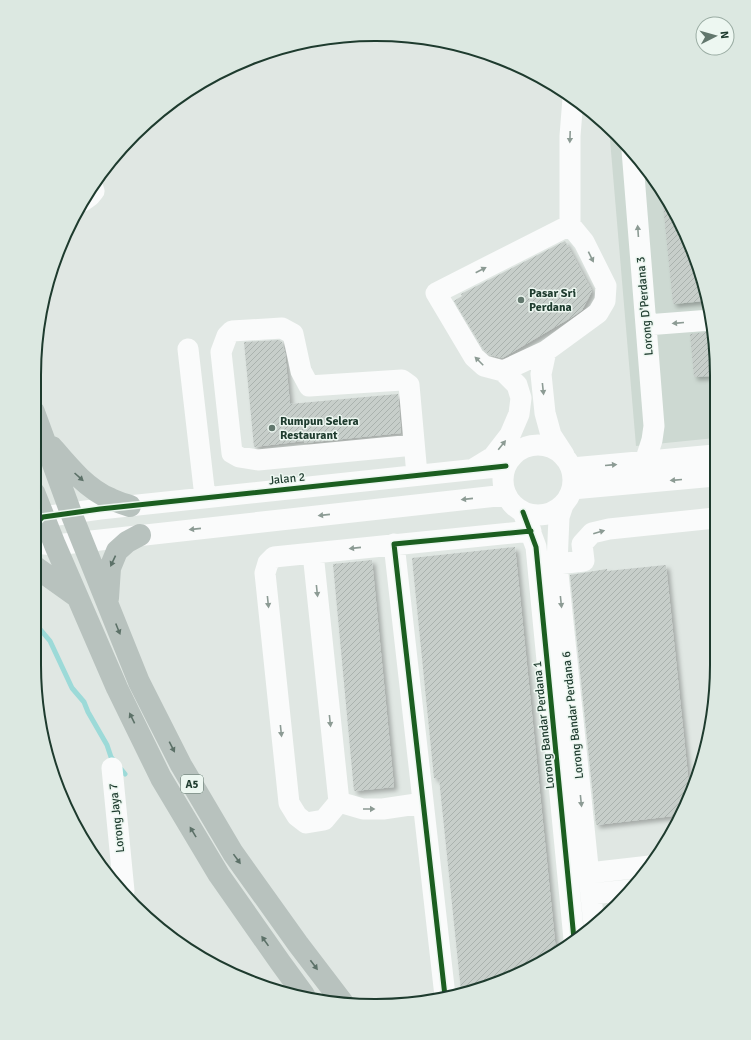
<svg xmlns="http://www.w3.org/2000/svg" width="751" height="1040" viewBox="0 0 751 1040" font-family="Signika,sans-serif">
<defs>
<pattern id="building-hatch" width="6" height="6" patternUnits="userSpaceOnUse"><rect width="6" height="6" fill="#c7ceca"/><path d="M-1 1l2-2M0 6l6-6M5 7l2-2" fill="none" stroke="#aab2ae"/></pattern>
<filter id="shadow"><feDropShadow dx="3.5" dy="3.5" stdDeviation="2" flood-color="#0004"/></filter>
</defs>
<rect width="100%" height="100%" fill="#e0e7e3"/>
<path fill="#cdd9d2" d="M609 128 632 151 682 225 714 331 715 438 636 446Z"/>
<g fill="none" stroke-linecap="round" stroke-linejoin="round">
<path stroke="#9cdad8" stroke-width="5" d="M34 622 50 641 72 688 84 702 88 712 107 745 111 757 125 774"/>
</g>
<path fill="url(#building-hatch)" filter="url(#shadow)" d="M662 195 682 225 705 301 673 304Z
M565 241 592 291 582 310 572 317 504 357 502 358 490 355 483 349 454 301 462 296 461 294Z
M714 331V376L694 377 690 334Z
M279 340 282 342 285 353 290 404 398 394 401 433 304 443V441L254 447 244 342Z
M515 547 556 951 526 971 461 991 439 778H434L412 558Z
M372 560 394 787 354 791 333 564Z
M666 565 690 795 682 815 596 825 570 575 607 569V571Z"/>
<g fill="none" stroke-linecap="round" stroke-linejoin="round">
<path stroke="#fafbfb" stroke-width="21" d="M632 150 654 426 652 440 645 462
M83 201 90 196 94 191 93 188
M570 225 436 293 474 357 484 366 503 371 546 351 598 313 605 301 606 286 584 242 570 225V136L573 98
M646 325 711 320
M188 349 205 497
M546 351 541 374 545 413 551 435 564 455
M503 480a35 35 0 1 1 70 0a35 35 0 1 1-70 0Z
M414 445 258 460 239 457 232 453 221 352 227 336 232 331 282 328 293 334 301 371 309 386 402 380 409 385 417 475
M475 468 493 457 510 435 519 414 521 398 517 385 503 371
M572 468 715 455
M572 489 715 476
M563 505 559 517 557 564 594 925
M523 512 536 547 574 939
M34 525 43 517 100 509 506 466
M34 543 55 545 506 495
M394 544 445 996
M313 553 339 802
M557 564 584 561 582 544 592 533 609 529 715 518
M112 768 124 891
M423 803 383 809H363L339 802 324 820 306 823 297 816 289 803 265 573 268 563 274 557 531 531
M589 873 650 866
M591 894 630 890"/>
<path stroke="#b8c2be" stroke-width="22" d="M34 412 71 513 139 682 181 765 233 853 298 944 343 1003
M52 447C69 467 87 489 111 499 117 502 124 504 130 506
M34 492 55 545 117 688 161 778 219 875 280 962 304 995
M34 566 76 596
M108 598 110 568 117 551 127 542 140 535"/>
<g stroke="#edf7f1" stroke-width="8">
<path id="cycleway" d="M523 512 536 547 574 939
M34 525 43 517 100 509 506 466
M445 996 394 544 531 531"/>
</g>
<use href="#cycleway" stroke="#1b5e20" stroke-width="5"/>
</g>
<defs><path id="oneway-solid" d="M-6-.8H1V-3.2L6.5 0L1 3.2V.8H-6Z"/></defs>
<g fill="#8c9b94">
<use href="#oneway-solid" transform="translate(570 137) rotate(92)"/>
<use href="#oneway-solid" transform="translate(638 231) rotate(-94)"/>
<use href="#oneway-solid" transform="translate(591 257) rotate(64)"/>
<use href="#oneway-solid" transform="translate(481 270) rotate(-27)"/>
<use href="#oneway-solid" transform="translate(678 323) rotate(175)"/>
<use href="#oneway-solid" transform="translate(479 361) rotate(-135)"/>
<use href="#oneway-solid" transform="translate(543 389) rotate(84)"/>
<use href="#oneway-solid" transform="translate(502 445) rotate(-51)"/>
<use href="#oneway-solid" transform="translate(611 465) rotate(-5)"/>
<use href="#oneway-solid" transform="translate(676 480) rotate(175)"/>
<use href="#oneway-solid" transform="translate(467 499) rotate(174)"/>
<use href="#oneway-solid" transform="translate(324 515) rotate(174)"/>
<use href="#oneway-solid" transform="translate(195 529) rotate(174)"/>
<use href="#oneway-solid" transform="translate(599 532) rotate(-16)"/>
<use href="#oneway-solid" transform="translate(355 548) rotate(174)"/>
<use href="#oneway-solid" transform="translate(317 591) rotate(84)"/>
<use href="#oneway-solid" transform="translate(268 602) rotate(84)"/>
<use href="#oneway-solid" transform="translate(561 602) rotate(84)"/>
<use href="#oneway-solid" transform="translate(330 721) rotate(84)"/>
<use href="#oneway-solid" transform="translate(281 731) rotate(84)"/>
<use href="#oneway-solid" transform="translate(581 801) rotate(84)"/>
<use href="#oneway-solid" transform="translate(369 809)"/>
</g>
<g fill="#5c7168">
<use href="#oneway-solid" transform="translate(79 477) rotate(42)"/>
<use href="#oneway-solid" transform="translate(113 561) rotate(115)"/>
<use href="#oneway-solid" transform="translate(118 629) rotate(68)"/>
<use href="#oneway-solid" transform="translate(132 718) rotate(-116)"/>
<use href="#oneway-solid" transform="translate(172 747) rotate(63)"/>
<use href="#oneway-solid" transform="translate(193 832) rotate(-121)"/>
<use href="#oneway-solid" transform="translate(237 859) rotate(54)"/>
<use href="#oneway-solid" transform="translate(265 941) rotate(-125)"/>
<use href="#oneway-solid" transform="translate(314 965) rotate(53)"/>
</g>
<g fill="#62776d" stroke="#edf7f1" stroke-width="1.5">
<circle cx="521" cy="300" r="4"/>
<circle cx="272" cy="428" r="4"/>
</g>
<g text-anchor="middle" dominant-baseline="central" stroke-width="3" stroke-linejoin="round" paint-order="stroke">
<rect fill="#edf7f1" stroke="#5c7368" stroke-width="1" x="181" y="775" width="22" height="18" rx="3"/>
<g font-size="11" font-weight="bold" fill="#1e3b2e">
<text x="192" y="784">A5</text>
</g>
<g font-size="12" font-weight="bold" fill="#1e3b2e" stroke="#edf7f1" text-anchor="start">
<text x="529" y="293">Pasar Sri<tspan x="529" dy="14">Perdana</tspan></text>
<text x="280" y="421">Rumpun Selera<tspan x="280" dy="14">Restaurant</tspan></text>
</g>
<g font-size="12" fill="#1e3b2e" stroke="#edf7f1">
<text transform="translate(645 306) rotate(-95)">Lorong D'Perdana 3</text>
<text transform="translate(287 479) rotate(-6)">Jalan 2</text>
<text transform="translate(573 715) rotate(-96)">Lorong Bandar Perdana 6</text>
<text transform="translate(544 725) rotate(-96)">Lorong Bandar Perdana 1</text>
<text transform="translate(117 818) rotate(-96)">Lorong Jaya 7</text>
</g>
</g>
<path d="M0 0H751V1040H0ZM375 41H376A334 334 0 0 1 710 375V665A334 334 0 0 1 376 999H375A334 334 0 0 1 41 665V375A334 334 0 0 1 375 41Z" fill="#dce8e1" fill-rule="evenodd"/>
<path fill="none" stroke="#1e3b2e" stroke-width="2" d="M375 41H376A334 334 0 0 1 710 375V665A334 334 0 0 1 376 999H375A334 334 0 0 1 41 665V375A334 334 0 0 1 375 41Z"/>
<g transform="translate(715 36) rotate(84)"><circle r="19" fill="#edf7f1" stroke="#9aaca3"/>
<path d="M0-3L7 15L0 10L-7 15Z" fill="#62776d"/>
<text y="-6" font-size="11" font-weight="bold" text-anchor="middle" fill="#1e3b2e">N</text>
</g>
</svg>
